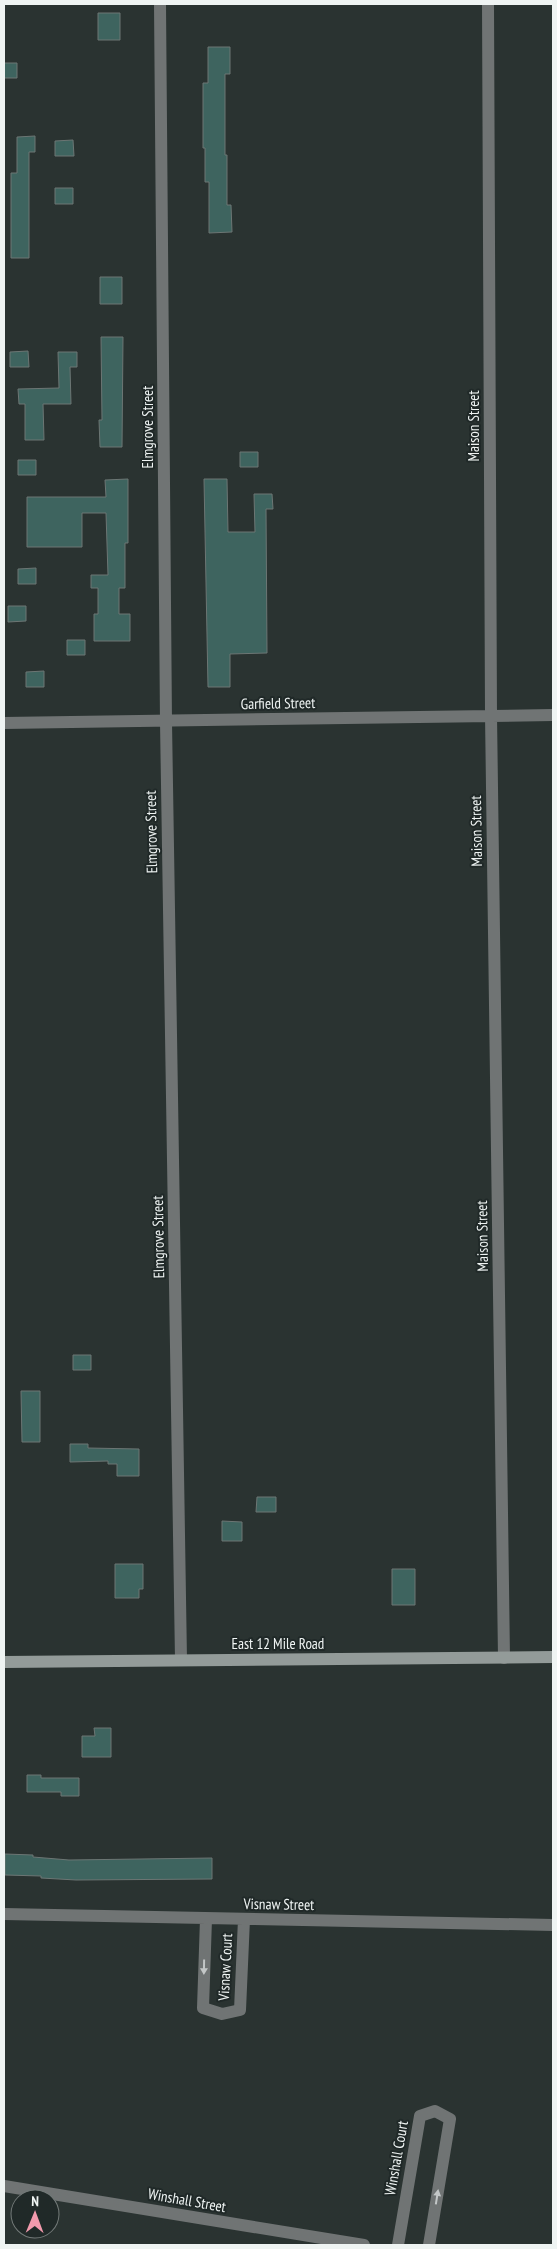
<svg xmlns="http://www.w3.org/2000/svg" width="557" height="2249" viewBox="0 0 557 2249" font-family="'PT Sans Narrow',sans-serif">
<rect width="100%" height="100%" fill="#2a3331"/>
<path fill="#3e645f" stroke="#6c7674" d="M98 13H120V40H98Z
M208 47H230V74H225V155H227V205H231L232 232 209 233V182H205V148H203V83H208Z
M4 63H17V78H4Z
M35 136V152H29V258H11V173H17V137Z
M73 140 74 156H55V141Z
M55 188H73V204H55Z
M100 277H122V304H100Z
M101 337H123L122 447H100L99 420H102Z
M28 351 29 367H10V352Z
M58 352H77V367H70L71 404H43L44 440H25V404H19L18 389 59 388Z
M240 452H258V467H240Z
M18 460H36V475H18Z
M128 479V543H125V588H119V614H130V641H94V614H98V588H91V575H108L106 513H82V547H27V497H106L105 480Z
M204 479H227L228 532H255L254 494H272L273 509H266L267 653 230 654V687H208Z
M36 568V584H18V569Z
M8 606H26V621L8 622Z
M67 640H85V655H67Z
M44 671V687H26V672Z
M73 1355H91V1370H73Z
M21 1391H40V1442H22Z
M70 1444H88V1448L139 1449V1476H117V1464H108V1461L70 1462Z
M257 1497H276V1512H256Z
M222 1521 242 1522V1541H222Z
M115 1564H143V1589H139V1598H115Z
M392 1569H415V1605H392Z
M94 1728H111V1757H82V1736H95Z
M27 1775H41V1778H79V1796H61V1792H27Z
M5 1854 33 1855V1857L69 1860 212 1858V1879L76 1880 41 1878V1876L5 1875Z"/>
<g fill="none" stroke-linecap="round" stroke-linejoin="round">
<path stroke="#707474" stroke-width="12" d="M160 4 166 722 181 1660
M488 4 491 715 504 1658
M4 723 553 715
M4 1914 553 1925
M206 1919 203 2008 222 2014 240 2010 244 1919
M4 2186 364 2245
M398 2245 420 2116 435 2111 450 2119 429 2245"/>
<path stroke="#939b99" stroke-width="12" d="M4 1662 553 1657"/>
</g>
<defs><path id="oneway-solid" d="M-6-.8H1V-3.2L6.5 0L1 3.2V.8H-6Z" transform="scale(1.25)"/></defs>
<g fill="#c3c7c7">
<use href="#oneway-solid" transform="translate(204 1967) rotate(91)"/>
<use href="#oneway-solid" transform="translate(437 2197) rotate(-81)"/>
</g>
<g text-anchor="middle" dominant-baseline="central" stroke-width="4" stroke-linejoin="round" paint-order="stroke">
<g font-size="15" fill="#eff4f3" stroke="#202928">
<text transform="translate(473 426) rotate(-90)">Maison Street</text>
<text transform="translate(147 427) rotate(-90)">Elmgrove Street</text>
<text transform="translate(278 703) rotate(-1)">Garfield Street</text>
<text transform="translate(476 831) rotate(-91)">Maison Street</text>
<text transform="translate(151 832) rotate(-91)">Elmgrove Street</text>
<text transform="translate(482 1236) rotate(-91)">Maison Street</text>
<text transform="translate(158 1237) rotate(-91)">Elmgrove Street</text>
<text x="278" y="1643">East 12 Mile Road</text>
<text transform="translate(279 1904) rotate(1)">Visnaw Street</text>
<text transform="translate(225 1967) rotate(-87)">Visnaw Court</text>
<text transform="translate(396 2158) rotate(-80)">Winshall Court</text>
<text transform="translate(187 2200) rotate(10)">Winshall Street</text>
</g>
</g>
<rect width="557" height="2249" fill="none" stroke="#eff4f3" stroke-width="10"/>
<g transform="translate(35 2214) rotate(1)"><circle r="24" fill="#202928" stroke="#737a79"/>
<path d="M0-4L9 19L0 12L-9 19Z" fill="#f29aad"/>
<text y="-8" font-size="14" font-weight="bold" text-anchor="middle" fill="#eff4f3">N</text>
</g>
</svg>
